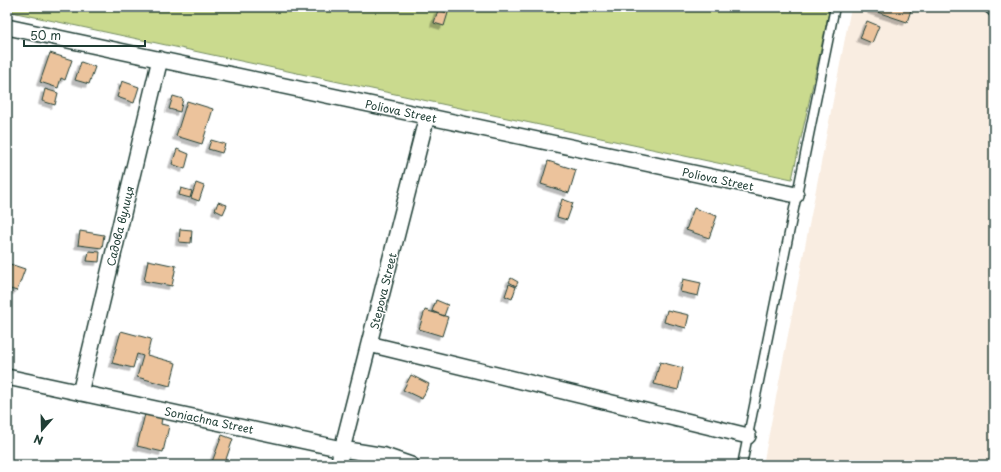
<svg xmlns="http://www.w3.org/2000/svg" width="1001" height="472" viewBox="0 0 1001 472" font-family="'Playpen Sans',sans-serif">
<defs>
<filter id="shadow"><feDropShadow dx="-3.5" dy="3.5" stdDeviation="0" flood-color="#0004"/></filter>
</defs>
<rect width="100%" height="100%" fill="#fff"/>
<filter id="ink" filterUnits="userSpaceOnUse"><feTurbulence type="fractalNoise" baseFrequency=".025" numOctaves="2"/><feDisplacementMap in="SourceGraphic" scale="8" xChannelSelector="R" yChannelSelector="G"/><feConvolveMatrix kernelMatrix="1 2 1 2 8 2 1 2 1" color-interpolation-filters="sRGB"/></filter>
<g filter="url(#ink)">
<path fill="#f9ede1" d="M851 7H994V465H763Z"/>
<path fill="#cada8e" stroke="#748c61" d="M7 7H830L792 179 7 11Z"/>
<path fill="#ecc39c" stroke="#1f3d34" filter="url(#shadow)" d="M872 7H912L907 22 871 10Z
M438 10 448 13 444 26 434 23Z
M867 21 879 26 872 43 860 38Z
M50 53 72 60 65 80 61 78 58 88 40 82Z
M81 62 95 67 89 84 75 80Z
M122 81 139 87 134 103 117 97Z
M45 89 58 93 55 105 42 101Z
M173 96 183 99 180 112 169 109Z
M187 101 213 109 202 144 176 136Z
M211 140 225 144 222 153 208 149Z
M177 149 189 154 185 169 172 164Z
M548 161 576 170 569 193 541 184Z
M196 183 204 186 199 201 191 198Z
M181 188 192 191 190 198 179 195Z
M562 199 573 203 567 220 557 217Z
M218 202 227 205 223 214 215 210Z
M694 208 717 216 709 238 686 230Z
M180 229 192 230 191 243 179 242Z
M80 231 104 235 102 248 78 245Z
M89 251 100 252 99 262 87 261Z
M148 260 176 266 172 286 144 281Z
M7 263 25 269 17 291 7 288Z
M511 278 518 282 516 286 509 282Z
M683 279 701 283 698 296 680 292Z
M509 284 516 287 512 299 505 296Z
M436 300 448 305 444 316 432 311Z
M425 310 448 317 442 336 419 329Z
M667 310 689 315 686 328 664 322Z
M121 331 151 339 147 355 176 363 170 386 137 377 143 356 137 354 133 368 112 363Z
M660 362 683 368 678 390 654 384Z
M411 375 429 384 422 399 403 390Z
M145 414 162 418 161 424 169 426 163 452 137 446Z
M222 435 233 439 224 465 212 462Z"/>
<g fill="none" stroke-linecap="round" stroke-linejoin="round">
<g stroke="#1f3d34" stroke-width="11">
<path id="lane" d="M987 7 994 13
M742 465 835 7"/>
</g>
<g stroke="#1f3d34" stroke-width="18">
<path id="street" d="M7 27 796 195
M369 344 748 436
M7 377 342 449 385 456 411 465
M80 393 160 59
M338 465 427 116"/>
</g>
<use href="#lane" stroke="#fff" stroke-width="8"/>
<use href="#street" stroke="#fff" stroke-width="15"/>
</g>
</g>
<g text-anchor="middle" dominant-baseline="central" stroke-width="3" stroke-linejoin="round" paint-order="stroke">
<g font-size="11" fill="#1f3d34" stroke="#fff">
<text transform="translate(401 111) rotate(12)">Poliova Street</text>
<text transform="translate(718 179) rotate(12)">Poliova Street</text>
<text transform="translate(120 226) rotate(-76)">Садова вулиця</text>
<text transform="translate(383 291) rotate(-76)">Stepova Street</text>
<text transform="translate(209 420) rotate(12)">Soniachna Street</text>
</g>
</g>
<rect width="1001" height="472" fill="none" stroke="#fff" stroke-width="24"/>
<rect x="12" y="12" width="977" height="448" fill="none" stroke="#1f3d34" stroke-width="1.5" filter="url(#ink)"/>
<g transform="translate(42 430) rotate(200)" stroke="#ffffff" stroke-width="3" paint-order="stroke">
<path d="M0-3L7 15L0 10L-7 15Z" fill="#1f3d34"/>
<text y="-6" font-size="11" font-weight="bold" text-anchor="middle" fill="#1f3d34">N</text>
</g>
<path d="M24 40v6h121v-6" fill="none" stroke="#1f3d34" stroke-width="2"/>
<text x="30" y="40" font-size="12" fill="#1f3d34" stroke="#ffffff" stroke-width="3" paint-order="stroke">50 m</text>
</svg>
